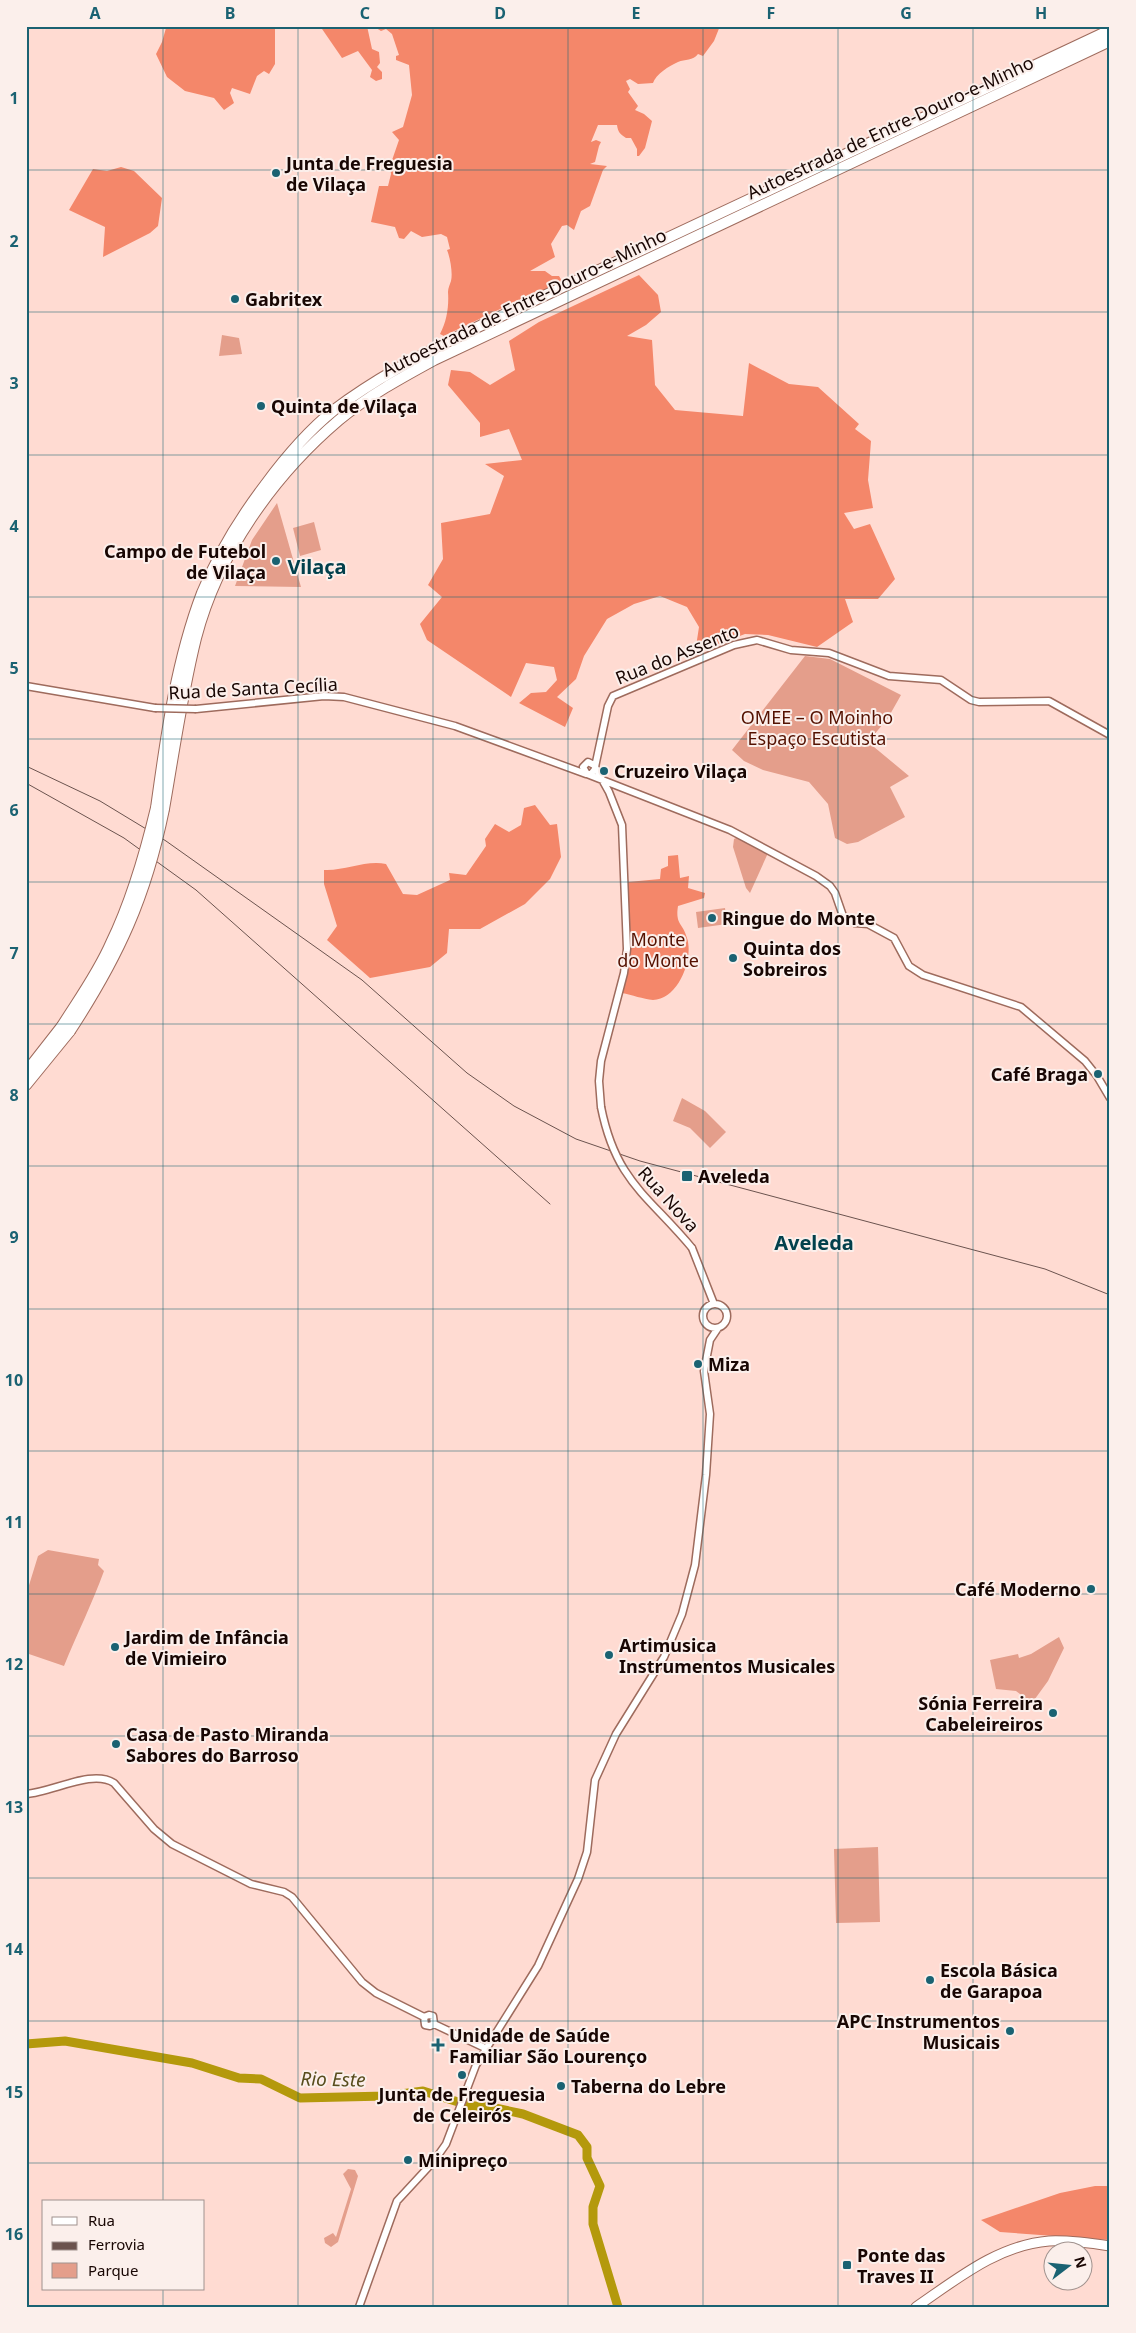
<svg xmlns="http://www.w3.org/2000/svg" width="1136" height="2333" viewBox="0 0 1136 2333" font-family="'Noto Sans',sans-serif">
<rect width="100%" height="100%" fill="#ffdbd2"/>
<path fill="#e49e8b" d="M222 335 239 338 242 354 219 356Z
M277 503 301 587 235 586 252 540Z
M314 522 321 550 300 556 293 528Z
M805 656 830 659 901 695 888 718 868 742 909 776 890 787 905 817 858 842 847 844 835 838 828 804 809 782 763 770 744 761 732 750Z
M738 837 768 853 750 893 746 888 733 847 734 839Z
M725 908 727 924 698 928 696 912Z
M682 1098 705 1111 726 1132 710 1148 690 1128 673 1121Z
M48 1550 99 1559 98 1565 104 1571C92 1604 77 1634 64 1666L26 1653V1595L38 1556Z
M1059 1637 1064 1648 1048 1681 1032 1703 1016 1691 996 1689 990 1660 1018 1654 1019 1658 1031 1654Z
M878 1847 880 1922 836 1923 834 1849Z
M348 2169 355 2170 358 2176 338 2242 331 2247 325 2243 324 2238 333 2233 336 2237 351 2189 343 2174Z"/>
<path fill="#f4876a" d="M178 26H275V64L269 74 264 71 257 76 250 94 232 88 230 93 234 103 224 110 214 98 185 91 167 77 156 54 162 42 166 28Z
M320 26H367L372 49 379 52 380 63 377 67 382 72V79L376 81 370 77 372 70 358 51 342 58Z
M373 26H720L714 41 703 56 698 54C693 61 685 59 678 62 669 66 656 74 653 83L638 84 630 79 626 81 630 89 628 92 638 106 635 110 644 114 652 121 645 148 639 156H637V149L631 138H626C620 134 618 132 617 125H598L591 142 596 140 601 142 599 146 595 162 590 164 607 166 603 170 590 206 581 211 574 230 567 225 562 226 551 244 555 257 530 271H545L552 276H559L563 283 523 298 444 336 440 334C447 321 449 306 448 292 448 288 450 284 451 281 453 273 450 257 447 250L450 249 447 237 441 234 422 237 411 231 404 239 399 238 395 227 371 222 379 186H388L391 174 390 166 399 140 392 132 403 127 412 95 409 65 396 60V56L399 55 392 34 386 29 381 31Z
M121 167 134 171 162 198 158 226 150 233 103 257 105 227 69 210 93 169 107 171Z
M639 275 658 295 661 312 646 325 627 336 652 340 655 385 675 410 743 416 749 363 789 384 818 387 859 424 855 429 871 441 868 480 873 508 844 513 854 529 870 524 895 579 878 599H845L853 622 817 647 768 635 745 634 695 653 699 627 687 607 660 596 634 604 607 619 584 656 576 679 557 697 573 708 565 727 519 703 531 693 546 692 557 680 554 667 526 663 511 697 427 640 420 624 442 597 428 585 443 559 441 523 490 514 504 476 485 464 522 460 509 429 480 437V423L448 385 451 370 470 372 490 385 515 370 509 341 539 322Z
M535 805 550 825 557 824 561 857 550 879 525 904 480 929H449L447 953 430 967 370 978 327 940 337 926 324 884V870C346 871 365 860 386 864L403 894 417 895 450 880 449 873 466 875 486 846 485 839 495 824 509 832 521 825 524 808Z
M678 855 680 878 689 876 688 888 705 893 704 898 678 906C675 925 683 923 687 938 694 959 678 1000 653 1000 643 999 632 995 622 993L628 960V882L660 879 661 869 668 866V856Z
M1095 2186H1110V2240L1000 2232 981 2220 1060 2193Z"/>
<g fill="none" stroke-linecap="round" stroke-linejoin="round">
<path stroke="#b4990c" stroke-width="9" d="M26 2044 65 2041 192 2063 239 2078 261 2079 300 2098 386 2096 423 2091 471 2106H486L523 2114 578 2135 587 2147V2158L600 2186 593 2207V2224L618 2307"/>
<g stroke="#9e6b5d" stroke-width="9">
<path id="minor" d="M26 686 155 708
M196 709 324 696 344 697 455 726 586 774
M595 767 608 706 613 696 734 645 757 640 791 650 829 653 889 676 941 680 971 700 979 702 1049 701 1110 735
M595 769 591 774H587L583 767 588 762 594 765 609 792 622 825 627 949 624 973 601 1061 599 1081 601 1107
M587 774 730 830 816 876 830 886 835 893 843 916 855 923 868 924 894 938 909 966 923 975 1021 1007 1085 1061 1097 1076 1110 1098
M692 1248 714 1304
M703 1316a12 12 0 1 1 24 0a12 12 0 1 1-24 0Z
M26 1794C53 1792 92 1769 114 1783L154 1829 172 1844 251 1884 284 1892 292 1897 362 1982 376 1993 424 2017
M424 2017 429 2015 433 2016 434 2024
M424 2017 425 2025 430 2026 434 2024
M434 2024 485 2048
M359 2307 397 2201 434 2161 446 2144 476 2065 538 1966 578 1879 587 1852 595 1780 616 1734 664 1657 682 1614 695 1565 706 1475 710 1414 704 1371 710 1340 718 1328"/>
</g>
<g stroke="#9e6b5d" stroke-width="11">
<path id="major" d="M916 2307C957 2279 998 2245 1049 2241 1069 2240 1090 2243 1110 2246"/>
</g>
<g stroke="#9e6b5d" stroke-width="12">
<path id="highway" d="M156 808C166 736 176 661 202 593 218 554 240 518 265 485 285 458 308 431 334 410 375 379 419 356 465 333L1110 30
M164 809C174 752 182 694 196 638 218 554 273 476 339 420 368 396 401 378 434 360L1110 41
M26 1072 62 1026
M26 1085 70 1031"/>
</g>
<use href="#minor" stroke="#fff" stroke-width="6"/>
<use href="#major" stroke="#fff" stroke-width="9"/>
<use href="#highway" stroke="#fff" stroke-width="10"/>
<path stroke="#6b534e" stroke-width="1" d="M26 766 100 801 166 841 362 980 467 1073 514 1106 576 1139 640 1161 1045 1269 1110 1295
M26 783 124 838 196 890 550 1204"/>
<g stroke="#9e6b5d" stroke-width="9" stroke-linecap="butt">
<path id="minor-bridge" d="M155 708 196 709
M601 1107C616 1182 648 1195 692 1248"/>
</g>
<g stroke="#9e6b5d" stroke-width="12" stroke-linecap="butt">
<path id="highway-bridge" d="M62 1026C79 999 98 973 111 943 132 900 145 854 156 808
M70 1031C119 956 146 897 164 809"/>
</g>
<use href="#minor-bridge" stroke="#fff" stroke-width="6"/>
<use href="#highway-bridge" stroke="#fff" stroke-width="10"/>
</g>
<path fill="none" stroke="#1a6272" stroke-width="1" stroke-opacity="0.55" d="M163 26V2202M298 26V2307M433 26V2307M568 26V2307M703 26V2307M838 26V2307M973 26V2307M26 170H1110M26 312H1110M26 455H1110M26 597H1110M26 739H1110M26 882H1110M26 1024H1110M26 1166H1110M26 1309H1110M26 1451H1110M26 1594H1110M26 1736H1110M26 1878H1110M26 2021H1110M26 2163H1110M163 2289V2307"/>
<g fill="#1a6272" stroke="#fbefeb" stroke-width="2">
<circle cx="276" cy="173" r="5"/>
<circle cx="235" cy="299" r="5"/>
<circle cx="261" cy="406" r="5"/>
<circle cx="276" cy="561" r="5"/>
<circle cx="604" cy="771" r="5"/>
<circle cx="712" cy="918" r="5"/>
<circle cx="733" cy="958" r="5"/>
<circle cx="1098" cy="1074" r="5"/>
<rect x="681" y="1170" width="12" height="12" rx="2.5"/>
<circle cx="698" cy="1364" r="5"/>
<circle cx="1091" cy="1589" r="5"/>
<circle cx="115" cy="1647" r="5"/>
<circle cx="609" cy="1655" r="5"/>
<circle cx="1053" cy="1713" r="5"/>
<circle cx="116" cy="1744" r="5"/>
<circle cx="930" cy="1980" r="5"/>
<circle cx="1010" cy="2031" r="5"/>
<path d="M435.5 2037.5h5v5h5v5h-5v5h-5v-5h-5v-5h5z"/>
<circle cx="462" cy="2075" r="5"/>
<circle cx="561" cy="2086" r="5"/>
<circle cx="408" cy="2160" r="5"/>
<rect x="842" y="2260" width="10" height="10" rx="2.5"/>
</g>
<g text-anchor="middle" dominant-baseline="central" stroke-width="4" stroke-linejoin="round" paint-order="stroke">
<g font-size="18" fill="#180603" stroke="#fbefeb">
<text transform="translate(890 127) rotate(-25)">Autoestrada de Entre-Douro-e-Minho</text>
<text transform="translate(524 302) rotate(-26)">Autoestrada de Entre-Douro-e-Minho</text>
<text transform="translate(677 654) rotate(-22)">Rua do Assento</text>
<text transform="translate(253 688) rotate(-3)">Rua de Santa Cecília</text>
<text transform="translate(669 1199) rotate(48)">Rua Nova</text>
</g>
<g font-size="18" font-weight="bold" fill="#180603" stroke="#fbefeb" text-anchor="start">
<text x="286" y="163">Junta de Freguesia<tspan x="286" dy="21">de Vilaça</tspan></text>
<text x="245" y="299">Gabritex</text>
<text x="271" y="406">Quinta de Vilaça</text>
<text x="266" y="551" text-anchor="end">Campo de Futebol<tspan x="266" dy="21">de Vilaça</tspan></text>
<text x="614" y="771">Cruzeiro Vilaça</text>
<text x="722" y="918">Ringue do Monte</text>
<text x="743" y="948">Quinta dos<tspan x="743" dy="21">Sobreiros</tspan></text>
<text x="1088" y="1074" text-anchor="end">Café Braga</text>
<text x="698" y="1176">Aveleda</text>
<text x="708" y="1364">Miza</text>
<text x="1081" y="1589" text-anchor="end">Café Moderno</text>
<text x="125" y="1637">Jardim de Infância<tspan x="125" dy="21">de Vimieiro</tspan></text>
<text x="619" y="1645">Artimusica<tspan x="619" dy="21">Instrumentos Musicales</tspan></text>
<text x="1043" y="1703" text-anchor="end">Sónia Ferreira<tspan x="1043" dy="21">Cabeleireiros</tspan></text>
<text x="126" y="1734">Casa de Pasto Miranda<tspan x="126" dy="21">Sabores do Barroso</tspan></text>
<text x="940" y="1970">Escola Básica<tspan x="940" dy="21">de Garapoa</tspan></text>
<text x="1000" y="2021" text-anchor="end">APC Instrumentos<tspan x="1000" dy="21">Musicais</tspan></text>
<text x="449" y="2035">Unidade de Saúde<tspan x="449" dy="21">Familiar São Lourenço</tspan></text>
<text x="571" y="2086">Taberna do Lebre</text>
<text x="462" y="2094" text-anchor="middle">Junta de Freguesia<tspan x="462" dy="21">de Celeirós</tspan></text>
<text x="418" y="2160">Minipreço</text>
<text x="857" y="2255">Ponte das<tspan x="857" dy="21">Traves II</tspan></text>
</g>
<g font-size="18" fill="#541100" stroke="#fbefeb">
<text x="817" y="717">OMEE – O Moinho<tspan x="817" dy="21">Espaço Escutista</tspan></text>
<text x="658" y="939">Monte<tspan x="658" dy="21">do Monte</tspan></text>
</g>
<g font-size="19" font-style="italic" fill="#584d1d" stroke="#fbefeb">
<text transform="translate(333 2079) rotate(1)">Rio Este</text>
</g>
<g font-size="20" font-weight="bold" fill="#02404c" stroke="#fbefeb">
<text x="317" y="566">Vilaça</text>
<text x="814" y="1242">Aveleda</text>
</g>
</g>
<rect width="1136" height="2333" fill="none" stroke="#fbefeb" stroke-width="55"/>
<rect x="42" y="2200" width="162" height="90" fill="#fbefeb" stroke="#a0928e"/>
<rect x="52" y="2217" width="25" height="8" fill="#ffffff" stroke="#a0928e"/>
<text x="88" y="2226" font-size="15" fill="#180603">Rua</text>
<rect x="52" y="2242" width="25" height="8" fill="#6b534e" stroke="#a0928e"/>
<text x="88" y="2250" font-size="15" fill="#180603">Ferrovia</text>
<rect x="52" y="2263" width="25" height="15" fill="#e49e8b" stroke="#a0928e"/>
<text x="88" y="2276" font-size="15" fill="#180603">Parque</text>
<g transform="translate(1068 2266) rotate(74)"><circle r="24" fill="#fbefeb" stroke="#a0928e"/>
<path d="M0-4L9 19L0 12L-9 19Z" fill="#1a6272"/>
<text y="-8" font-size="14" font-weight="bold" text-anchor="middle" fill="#180603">N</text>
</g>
<rect x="28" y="28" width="1080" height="2278" fill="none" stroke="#1a6272" stroke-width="2"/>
<g font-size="16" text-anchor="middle" font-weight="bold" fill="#1a6272">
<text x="95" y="19">A</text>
<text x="230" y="19">B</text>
<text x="365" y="19">C</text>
<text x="500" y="19">D</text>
<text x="636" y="19">E</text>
<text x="771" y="19">F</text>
<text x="906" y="19">G</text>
<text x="1041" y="19">H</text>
<text x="14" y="104">1</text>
<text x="14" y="247">2</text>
<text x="14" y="389">3</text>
<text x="14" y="532">4</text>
<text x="14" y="674">5</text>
<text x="14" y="816">6</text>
<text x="14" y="959">7</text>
<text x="14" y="1101">8</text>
<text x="14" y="1243">9</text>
<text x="14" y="1386">10</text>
<text x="14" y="1528">11</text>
<text x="14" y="1670">12</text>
<text x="14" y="1813">13</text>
<text x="14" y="1955">14</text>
<text x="14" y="2098">15</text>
<text x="14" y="2240">16</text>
</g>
</svg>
